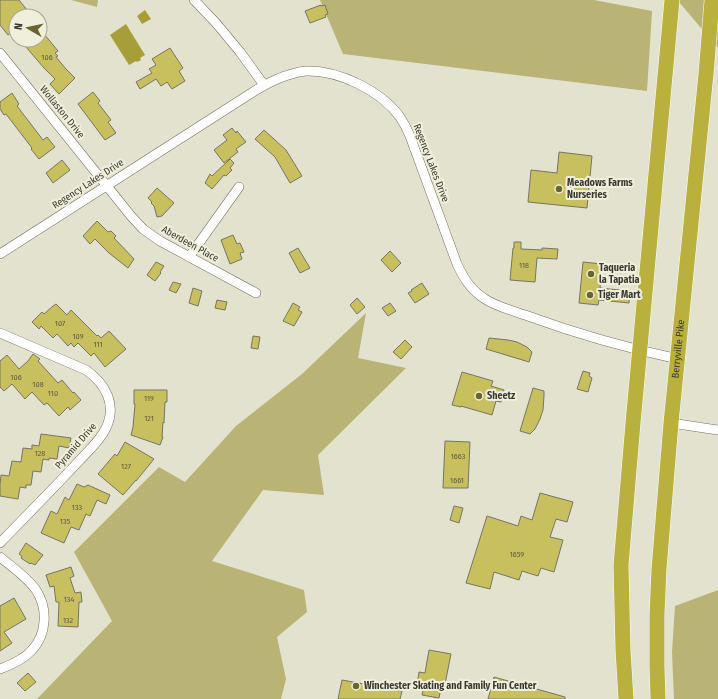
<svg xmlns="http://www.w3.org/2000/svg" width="718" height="699" viewBox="0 0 718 699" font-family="'Fira Sans Condensed',sans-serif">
<rect width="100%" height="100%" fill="#e3e2ce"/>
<path fill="#b9b475" d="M71 0H98L97 7Z
M320 0H594L652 11 647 91 343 54Z
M679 0H718V48L679 2Z
M366 313 358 358 406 368 318 455 324 495 263 490 212 561 304 590 307 612 277 637 286 679 281 699H37L112 621 74 552 159 467 185 482 236 426 302 374Z
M718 590V699H674L672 652 675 606Z"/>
<path fill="#a79e3a" d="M145 10 151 19 142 24 137 16Z
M126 24 145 55 140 58 141 60 137 62 136 61 129 65 110 35Z"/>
<path fill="#c8c05e" stroke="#767563" d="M0 0H19L32 16H16V28L8 35 0 25Z
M321 5V6L325 5 328 14 325 15 326 17 310 23 305 11Z
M40 29 58 51 55 53 58 56 56 57 66 69 75 78 59 94 50 84 55 79 44 68 20 40H40Z
M170 48 183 68 179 71 185 81 172 89 167 82 161 86 156 79 140 89 136 82 152 73 149 69 156 65 152 59Z
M93 92 100 101 98 103 111 120 108 122 116 133 105 140 78 104Z
M12 93 19 104 17 106 43 140 47 137 55 147 39 159 31 149 32 148 6 114 4 115 0 109V102Z
M232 128 236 133 237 131 246 142 236 149 238 152 224 163 214 150 227 140 223 135Z
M264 130 286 150 302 176 290 183 275 157 255 139Z
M559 152 592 156 587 208 528 202 531 170 557 173Z
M230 159 234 163 230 168 232 170 226 176 224 175 212 189 205 183 210 174 212 176Z
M62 160 70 170 53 183 46 173Z
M157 188 174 203 162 216 157 217 154 206 151 203 152 202 148 198Z
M97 221 108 232 111 231 116 236 114 238 134 259 128 268 109 253 95 239 90 244 83 236Z
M233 235 237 244 240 243 244 252 240 253 242 259 230 264 221 240Z
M514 242H521V249L542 250V248L558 249 557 259 537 258 535 282 510 280 513 248H514Z
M298 248 310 268 300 273 289 253Z
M390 251 401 263 392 272 381 260Z
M156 262 164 266 160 272 161 273 155 281 147 275Z
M583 262 602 264 600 288 630 291 629 303 599 300 598 305 579 303Z
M173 282 181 284 176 293 169 290Z
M422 283 429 294 415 303 408 293 412 291 411 290Z
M193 288 202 291 198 306 189 303Z
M357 298 365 307 357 314 350 305Z
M217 300 227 302 225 310 215 308Z
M293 303 300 307 298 310 302 312 294 326 283 321Z
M390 303 396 311 388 316 382 308Z
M56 304 67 315 71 310 97 336 98 335 101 338 109 331 126 349 105 367 94 353 91 356 78 343 74 347 71 343 68 346 57 334 53 338 41 326 39 329 32 322 42 312 44 314 53 306Z
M253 336 260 337 258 349 251 348Z
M489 338 508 340 517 342 527 347 532 352 529 362 486 349Z
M405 340 412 347 401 359 393 352Z
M33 354 40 359 38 361 58 383 62 380 73 393 74 392 81 400 70 410 68 407 59 416 47 403 44 405 32 392 25 399 12 384 4 391 0 387V361L7 355 19 369 28 361Z
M583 371 590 373 589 376 592 378 588 392 577 389Z
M462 372 493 381 491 386 504 390 501 402 496 401 492 415 461 406V407L452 405Z
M533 388 544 391V396L543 410 540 419 535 429 530 434 520 431Z
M134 390H167V402H165L164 423 163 422 162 437H163L160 445 131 435 133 427 135 404H134Z
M41 434 71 438 69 448 59 446 57 459 49 458V460L43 459 41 472 33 471 31 485H26V488L20 487 18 499 0 496V485L1 475 9 476 12 461 21 462 23 448 32 449V445L39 446Z
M445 441 470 442 468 488H443Z
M125 442 154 459 136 481V480L123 495 98 474 115 454 117 456Z
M77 484 84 487 88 485 110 495 106 504 97 500 90 516 86 514 79 530 71 527 64 543 41 533 51 511 57 514 65 497 69 500Z
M540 493 573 502 567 522 556 519 550 537 563 540 554 572 541 568 538 576 522 571 519 580 494 572 490 589 466 583 487 516 518 526 521 516 532 520Z
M454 506 463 508 459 523 450 520Z
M26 543 43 555 35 565 31 563 30 564 21 558 22 556 19 554Z
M71 567 74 576 70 578 75 593 81 592 82 602H79L78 627 58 626 59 602H56L54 586 50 587 46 575Z
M14 598 26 619 4 632 12 643 0 651V606Z
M429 650 451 654 444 689 441 688 439 698 422 695 424 686 417 685 419 672 425 673Z
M28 673 36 682 25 691 17 683Z
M494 677 565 697V699H488Z
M342 680 402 691 400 699H338Z"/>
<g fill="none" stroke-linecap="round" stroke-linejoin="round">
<g stroke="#72715f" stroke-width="10">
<path id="minor" d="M194 0 216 23 240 52 264 85
M0 53 131 216 143 229 160 241 256 293
M0 254 253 92C269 82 287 73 306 71 339 70 381 91 400 117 404 123 407 129 410 136L457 264C464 279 471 290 485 299 497 307 514 311 528 316 577 334 627 348 678 359
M189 257 239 187
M0 333 86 370C106 384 117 405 106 428 100 441 88 451 79 461 53 489 26 516 0 543
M671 423 718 430
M0 557C12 567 27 577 36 590 48 608 47 634 32 650 24 659 11 665 0 669"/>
</g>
<g stroke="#fff" stroke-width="16">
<g id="trunk">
<path d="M626 699 623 650 621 565 633 423 672 0"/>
<path id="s1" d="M658 699 657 666V615L659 569 671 423 706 74 712 0"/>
</g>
</g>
<use href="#minor" stroke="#fff" stroke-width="9"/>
<use href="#trunk" stroke="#bab03e" stroke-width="15"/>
</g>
<g fill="#696531" stroke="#f0efdb" stroke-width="1.5">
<circle cx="559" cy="189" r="4"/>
<circle cx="591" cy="274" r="4"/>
<circle cx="590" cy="295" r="4"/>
<circle cx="479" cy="396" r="4"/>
<circle cx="356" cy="686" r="4"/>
</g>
<g text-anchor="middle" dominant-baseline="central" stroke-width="4" stroke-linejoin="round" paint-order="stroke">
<g font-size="8" fill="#5e5c3d">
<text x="47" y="57">106</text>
<text x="524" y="265">118</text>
<text x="60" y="323">107</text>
<text x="78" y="336">109</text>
<text x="98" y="344">111</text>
<text x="16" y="377">106</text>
<text x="38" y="384">108</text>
<text x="53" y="393">110</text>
<text x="149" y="398">119</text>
<text x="149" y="418">121</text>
<text x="40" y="453">128</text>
<text x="458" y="456">1663</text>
<text x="126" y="466">127</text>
<text x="457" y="480">1661</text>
<text x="77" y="507">133</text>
<text x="65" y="521">135</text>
<text x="517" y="554">1659</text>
<text x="69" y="599">134</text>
<text x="68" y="620">132</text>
</g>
<g font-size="10" fill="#3a3a32" stroke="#f0efdb">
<text transform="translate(62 112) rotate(51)">Wollaston Drive</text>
<text transform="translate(431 163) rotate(69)">Regency Lakes Drive</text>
<text transform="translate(88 184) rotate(-33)">Regency Lakes Drive</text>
<text transform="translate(190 244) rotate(29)">Aberdeen Place</text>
<text stroke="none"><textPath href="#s1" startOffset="351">Berryville Pike</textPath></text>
<text transform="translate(76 446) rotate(-49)">Pyramid Drive</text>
</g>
<g font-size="10" font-weight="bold" fill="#3a3a32" stroke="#f0efdb" text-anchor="start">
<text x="567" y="183">Meadows Farms<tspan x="567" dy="12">Nurseries</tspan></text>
<text x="599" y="268">Taqueria<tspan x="599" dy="12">la Tapatia</tspan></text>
<text x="598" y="295">Tiger Mart</text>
<text x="487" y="396">Sheetz</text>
<text x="364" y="686">Winchester Skating and Family Fun Center</text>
</g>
</g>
<g transform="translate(28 28) rotate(279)"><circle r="19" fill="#f0efdb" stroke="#a7a797"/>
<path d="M0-3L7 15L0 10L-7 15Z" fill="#696531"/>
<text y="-6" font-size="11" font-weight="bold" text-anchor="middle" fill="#3a3a32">N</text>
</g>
</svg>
